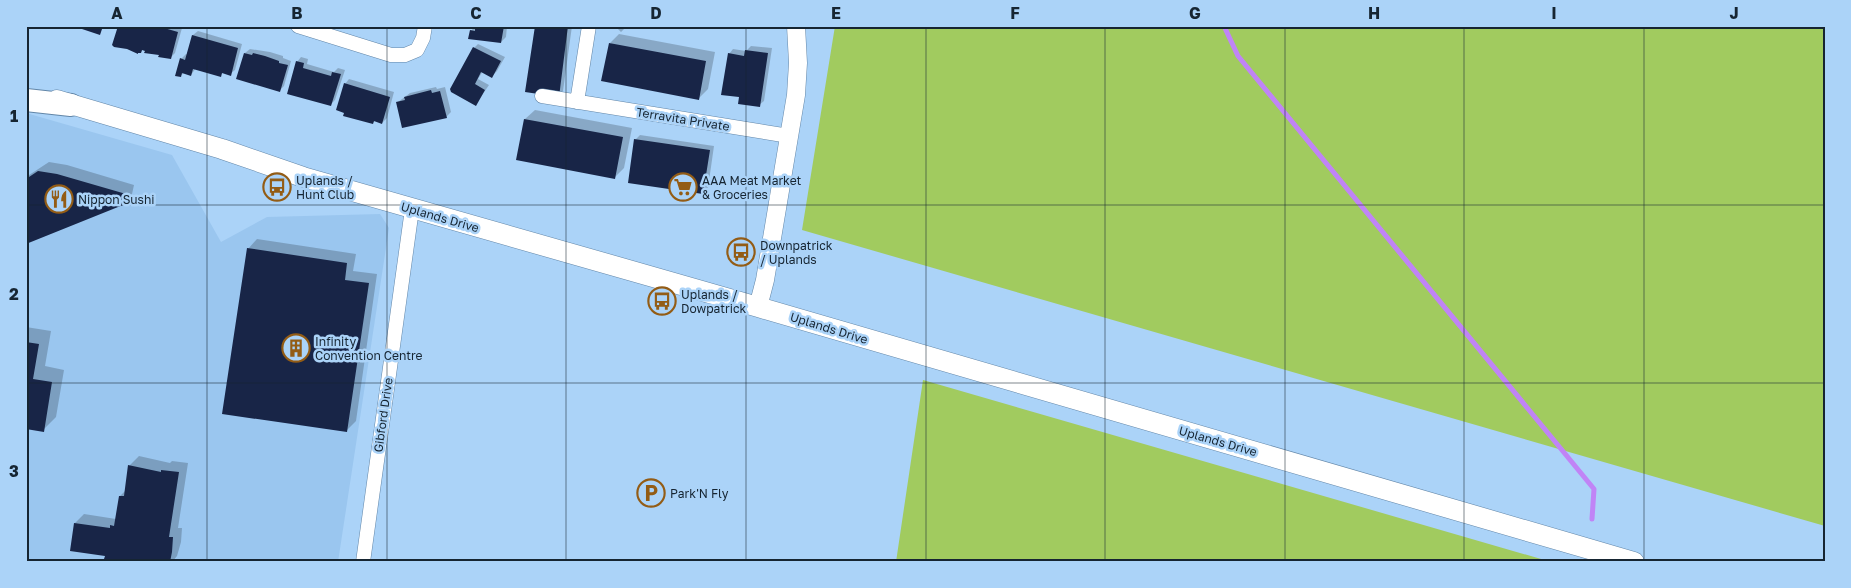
<svg xmlns="http://www.w3.org/2000/svg" width="1851" height="588" viewBox="0 0 1851 588" font-family="'Golos Text',sans-serif">
<rect width="100%" height="100%" fill="#abd3f8"/>
<path fill="#9ac6ef" d="M26 113 172 155 221 242 267 217 380 214 389 228 338 562H26Z"/>
<path fill="#a1cb5f" d="M835 26H1825V526L802 230Z
M923 380 1548 561 1550 562H896Z"/>
<path fill="#0003" d="M119 26H176L182 28 175 53 170 58 143 49 141 52Z
M475 26H507L506 37 501 42 471 31Z
M536 26H572L563 91 558 96Z
M615 26H627L621 32Z
M198 31 242 44 235 70 230 74 224 72 220 75 196 68 191 75 184 73 180 76 181 59 186 54 188 55 193 35Z
M619 34 715 52 708 89 699 98 610 43Z
M478 44 505 57 497 71 492 76 483 71 478 79 489 85 476 104 452 91 474 48Z
M751 46 772 48 764 101 759 105 741 96 729 54 733 49 746 51Z
M250 49 270 52 283 56V58L291 61 284 86 280 90 245 53Z
M301 57 308 59 307 64 334 72 338 68 345 70 335 100 330 105 297 62Z
M349 79 394 92 387 118 382 123 375 121 372 123 346 112 345 84Z
M436 87 437 89 445 87 451 112 446 117 398 102 410 93Z
M535 110 632 128 624 168 615 177 518 159 525 119Z
M640 135 714 146 708 188 703 193 635 140Z
M49 162 67 165 134 185 132 194 122 204 26 243V177Z
M257 239 356 254 353 271 377 274 356 421 347 430 248 249Z
M26 327 51 331 45 366 64 370 56 417 43 430 26 427Z
M139 456 170 463 172 461 188 463 178 528H182L181 542 177 556 172 562H109L106 555 71 550 75 523 84 514 116 519 120 496 126 490 130 465Z"/>
<g fill="none" stroke-linecap="round" stroke-linejoin="round">
<path stroke="#c084f6" stroke-width="5" d="M1224 26 1238 56 1594 489 1592 519"/>
</g>
<path fill="#182547" d="M73 26H103L100 35Z
M118 26H157L178 32 171 59 158 57 159 55 144 53 145 51 142 50 141 53H138V54L127 49 114 47 112 45Z
M475 26H504L501 43 468 39 470 30 475 31Z
M535 26H568L559 97 525 92Z
M192 35 238 48 231 76 222 73 221 77 193 69 191 76 182 73 181 77 175 76 180 58 185 60Z
M609 43 706 61 699 100 601 81Z
M473 47 501 61 492 78 481 72 475 84 485 90 476 106 451 92 450 89Z
M745 50 768 53 760 107 738 104 739 97 721 95 728 53 744 56Z
M244 53 252 55 253 53 265 56 279 61V63L288 65 280 92 236 79Z
M296 61 304 63 303 68 331 76 332 72 341 74 331 106 287 94Z
M344 83 390 97 382 124 374 121 373 124 343 116 344 113 336 110Z
M431 90 432 93 440 91 447 118 402 128 396 102 405 100 404 97Z
M524 119 623 137 615 179 516 160Z
M634 139 710 150 703 194 628 183Z
M38 171 57 174 126 194 123 205 26 244V179Z
M247 248 347 263 345 280 369 283 347 432 222 414Z
M26 342 39 344 33 379 52 382 44 432 26 429Z
M128 465 161 472V470L179 472 169 537H173L172 552 170 562H108V559H104L105 556 70 551 74 523 110 528V525L114 526 119 496H124Z"/>
<g fill="none" stroke-linecap="round" stroke-linejoin="round">
<g stroke="#6286a8" stroke-width="15">
<path id="minor" d="M298 26 391 55H405L417 50 423 38 425 26
M542 96 789 136
M577 102 589 26
M363 562 412 209"/>
</g>
<g stroke="#6286a8" stroke-width="19">
<path id="tertiary" d="M758 307 765 280 796 95 798 63 796 26"/>
</g>
<g stroke="#6286a8" stroke-width="21">
<path id="secondary" d="M57 100 222 149 303 177 758 307 1634 562"/>
</g>
<g stroke="#6286a8" stroke-width="24">
<path id="primary" d="M26 100 71 105"/>
</g>
<use href="#minor" stroke="#fff" stroke-width="14"/>
<use href="#tertiary" stroke="#fff" stroke-width="18"/>
<use href="#secondary" stroke="#fff" stroke-width="20"/>
<use href="#primary" stroke="#fff" stroke-width="22"/>
</g>
<path fill="none" stroke="#162532" stroke-width="1" stroke-opacity="0.55" d="M207 26V562M387 26V562M566 26V562M746 26V562M926 26V562M1105 26V562M1285 26V562M1464 26V562M1644 26V562M26 205H1825M26 383H1825"/>
<defs>
<g id="bus-ring" transform="scale(1.4375)"><circle r="9.5" fill="#abd3f8" stroke="#935c15" stroke-width="1.5"/><path d="M-5-6H5V4H4V6H2V4H-2V6H-4V4H-5ZM-3.5-4V0h7V-4ZM-3.5 1.2v1.5H-2V1.2ZM2 1.2v1.5H3.5V1.2Z" fill="#935c15"/></g>
<g id="supermarket-ring" transform="scale(1.4375)"><circle r="9.5" fill="#abd3f8" stroke="#935c15" stroke-width="1.5"/><path d="M-6-5.5h2.5l.6 2H6L4.5 2H-2.5L-4.4-4H-6ZM-1.5 3.2a1.3 1.3 0 1 0 .1 0ZM3 3.2a1.3 1.3 0 1 0 .1 0Z" fill="#935c15"/></g>
<g id="restaurant-ring" transform="scale(1.4375)"><circle r="9.5" fill="#abd3f8" stroke="#935c15" stroke-width="1.5"/><path d="M-5-6h1v4h1v-4h1v4h1v-4h1v5L-1.5 .5V6h-2V.5L-5-1ZM5-6V6H3V1.5H1.5Q1.5-4 5-6Z" fill="#935c15"/></g>
<g id="building-ring" transform="scale(1.4375)"><circle r="9.5" fill="#abd3f8" stroke="#935c15" stroke-width="1.5"/><path d="M-4-6H4V6H1V3H-1V6H-4ZM-2.5-4.3h1.7v1.8h-1.7ZM.8-4.3h1.7v1.8H.8ZM-2.5-1h1.7V.8h-1.7ZM.8-1h1.7V.8H.8Z" fill="#935c15"/></g>
<g id="parking-ring" transform="scale(1.4375)"><circle r="9.5" fill="#abd3f8" stroke="#935c15" stroke-width="1.5"/><path d="M-3.5-5.5H1a3.5 3.5 0 0 1 0 7H-1V5.5H-3.5ZM-1-3.4V-.6H.8a1.4 1.4 0 0 0 0-2.8Z" fill="#935c15"/></g>
</defs>
<g fill-rule="evenodd">
<use href="#bus-ring" x="277" y="187"/>
<use href="#supermarket-ring" x="683" y="187"/>
<use href="#restaurant-ring" x="59" y="199"/>
<use href="#bus-ring" x="741" y="252"/>
<use href="#bus-ring" x="662" y="301"/>
<use href="#building-ring" x="296" y="348"/>
<use href="#parking-ring" x="651" y="493"/>
</g>
<g text-anchor="middle" dominant-baseline="central" stroke-width="5" stroke-linejoin="round" paint-order="stroke">
<g font-size="12" fill="#162532" stroke="#abd3f8">
<text transform="translate(683 119) rotate(9)">Terravita Private</text>
<text transform="translate(440 217) rotate(16)">Uplands Drive</text>
<text transform="translate(829 328) rotate(17)">Uplands Drive</text>
<text transform="translate(383 415) rotate(-82)">Gibford Drive</text>
<text transform="translate(1218 441) rotate(16)">Uplands Drive</text>
</g>
<g font-size="12" fill="#162532" stroke="#abd3f8" text-anchor="start">
<text x="296" y="180">Uplands /<tspan x="296" dy="14">Hunt Club</tspan></text>
<text x="702" y="180">AAA Meat Market<tspan x="702" dy="14">&amp; Groceries</tspan></text>
<text x="78" y="199">Nippon Sushi</text>
<text x="760" y="245">Downpatrick<tspan x="760" dy="14">/ Uplands</tspan></text>
<text x="681" y="294">Uplands /<tspan x="681" dy="14">Dowpatrick</tspan></text>
<text x="315" y="341">Infinity<tspan x="315" dy="14">Convention Centre</tspan></text>
<text x="670" y="493">Park'N Fly</text>
</g>
</g>
<rect width="1851" height="588" fill="none" stroke="#abd3f8" stroke-width="55"/>
<rect x="28" y="28" width="1796" height="532" fill="none" stroke="#162532" stroke-width="2"/>
<g font-size="16" text-anchor="middle" font-weight="bold" fill="#162532">
<text x="117" y="19">A</text>
<text x="297" y="19">B</text>
<text x="476" y="19">C</text>
<text x="656" y="19">D</text>
<text x="836" y="19">E</text>
<text x="1015" y="19">F</text>
<text x="1195" y="19">G</text>
<text x="1374" y="19">H</text>
<text x="1554" y="19">I</text>
<text x="1734" y="19">J</text>
<text x="14" y="122">1</text>
<text x="14" y="300">2</text>
<text x="14" y="477">3</text>
</g>
</svg>
